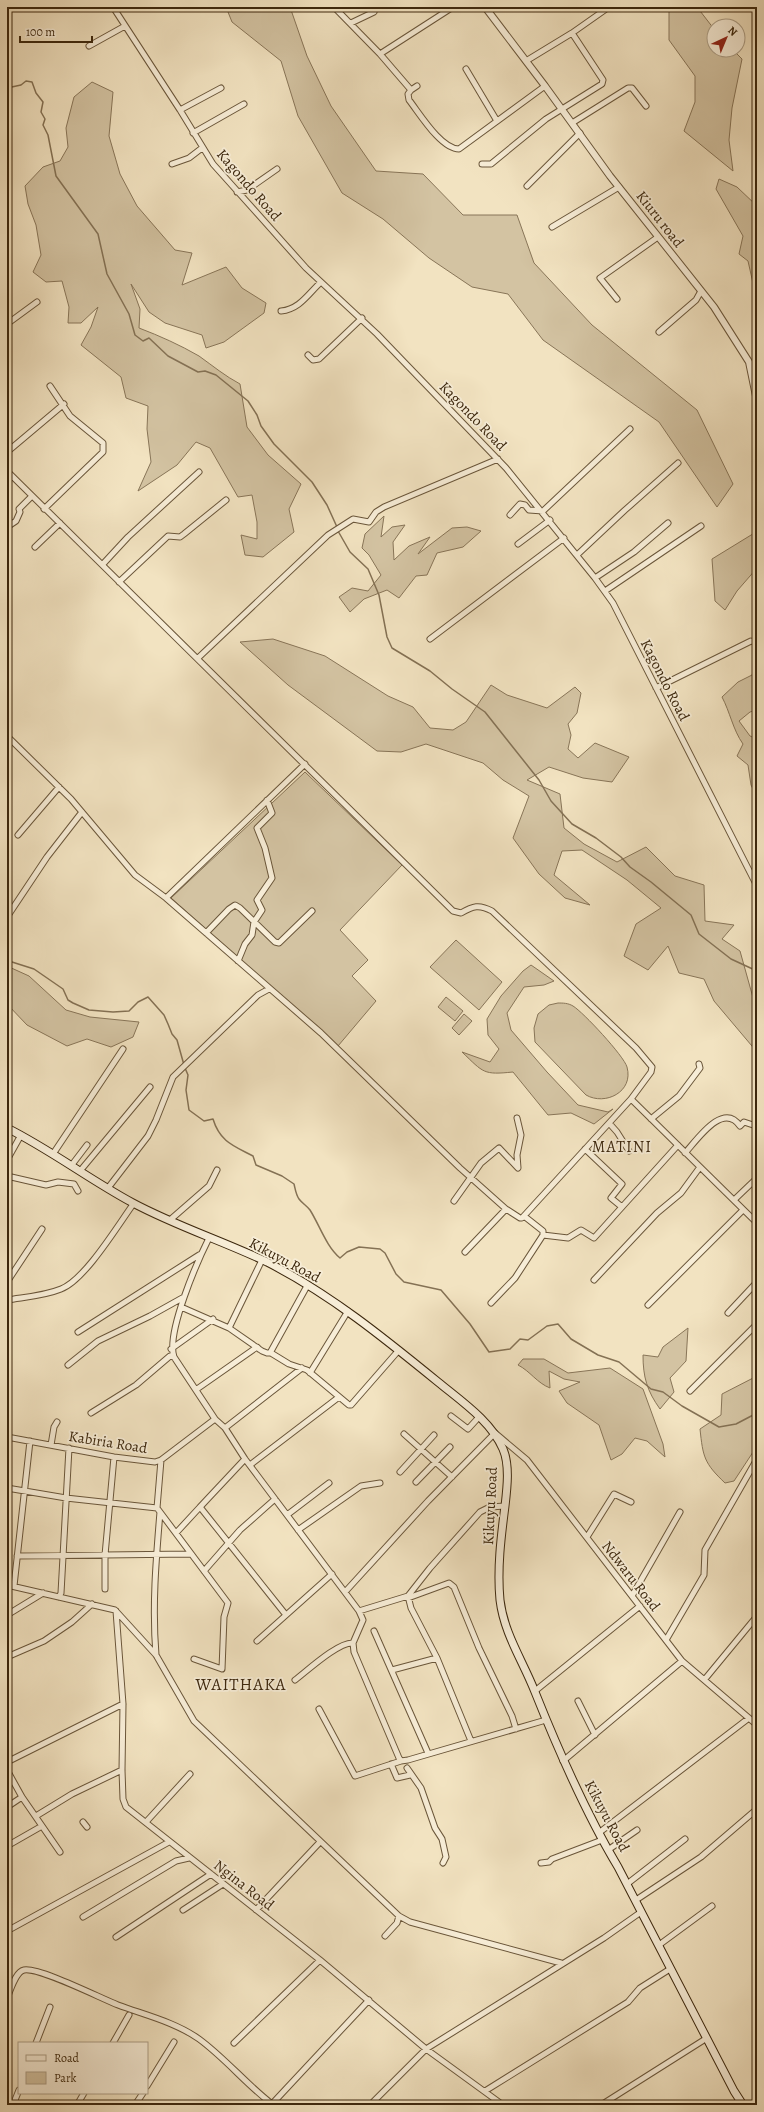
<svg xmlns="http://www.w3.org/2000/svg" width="764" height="2112" viewBox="0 0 764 2112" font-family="Alegreya,serif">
<rect width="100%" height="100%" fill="#f2e3c1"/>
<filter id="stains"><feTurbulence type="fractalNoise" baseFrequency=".005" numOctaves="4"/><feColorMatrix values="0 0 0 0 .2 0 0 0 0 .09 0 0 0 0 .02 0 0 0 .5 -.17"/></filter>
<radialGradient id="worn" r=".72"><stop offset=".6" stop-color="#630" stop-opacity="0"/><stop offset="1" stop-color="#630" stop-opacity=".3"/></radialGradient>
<path fill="#d3c3a2" stroke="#887558" d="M226 7H290L307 56 331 106 376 171 423 174 463 215H517L534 263 592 325 697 410 733 484 717 507 659 422 543 340 508 294 472 287 429 258 383 219 342 193 298 116 281 61 232 22Z
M669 7H697L714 29V50H733L742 59 732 108 729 140 733 171 684 131 695 102V76L669 40Z
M92 82 113 92 109 136 120 174 137 206 175 250 192 253 182 285 226 267 242 288 266 303 264 313 224 342 206 348 202 335 165 323 149 312 131 284 140 309 139 328C160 336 180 345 199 356 213 366 225 376 240 384L247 427 268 455 301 484 289 509 294 532 263 557 245 555 241 535 257 539V522L252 495 238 497 210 448 196 442 177 465 138 491 151 462 147 429 148 406 126 398 121 377 81 345 91 327 98 307 81 323H68L69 307 62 281 46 282 33 272 41 255 36 225 28 204 25 186 43 167 60 161 68 147 66 128 74 97Z
M719 179 737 187 757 206V301L748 261 739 254 743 236 716 189Z
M384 516 381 537 392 527 405 525 393 542 394 560 409 546 430 537 418 554 452 528 467 527 481 531 463 547 437 553 427 575 416 576 399 598 387 590 364 599 350 612 339 597 352 588 368 591 381 575 369 555 362 548 365 534Z
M756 532 757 568 737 591 725 610 715 601 712 559Z
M273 639 325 656 388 696 413 707 430 728 453 730 466 722 491 685 507 695 547 708 575 687 581 693 577 713 568 724 571 735 568 749 578 758 595 743 629 757 612 782 583 778 549 767 527 780 560 794 564 828 584 844 617 862 646 847 675 876 704 885 705 921 734 925 722 939 740 951 757 1012V1052L714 1001 704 979 679 973 668 946 648 970 624 956 636 924 661 908 627 880 582 850 562 851 554 875 590 905 565 898 539 874 513 838 529 796 503 780 483 763 426 744 401 752 377 751 288 685 240 642Z
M757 664V710L750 712 739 721 750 736 757 739V797L751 785 748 765 737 756 743 744C733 730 730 712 722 697L738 682 752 675Z
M305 772 402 865 340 930 368 960 352 976 376 1001 338 1046 171 898Z
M456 940 502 982 479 1010 430 967Z
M531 965 554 981 544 985 524 987 507 1013 511 1030 547 1072 578 1105 608 1112 613 1109 594 1124 571 1113 548 1115 513 1072C483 1075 484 1073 462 1052L490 1062 499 1049 488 1035 487 1019 501 996 523 971Z
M7 966 29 976 66 1010 90 1017 139 1022 133 1037 111 1047 87 1039 67 1046 27 1025 7 1004Z
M446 997 463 1011 455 1021 438 1007Z
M558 1003C563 1003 568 1003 573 1006 583 1012 624 1056 627 1067 634 1092 605 1106 586 1095L535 1042 534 1028 538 1014 549 1005Z
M464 1014 472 1021 459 1035 452 1028Z
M688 1328 686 1361 670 1378 674 1392 660 1409C647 1391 643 1377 643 1355L658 1357 663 1347Z
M523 1359H544L568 1373 610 1368 643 1389 663 1444 665 1457 647 1441 635 1438 622 1454 611 1460 599 1425 567 1403 559 1391 580 1382 564 1379 549 1371 550 1388C537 1383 530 1371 518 1365Z
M757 1376V1446L734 1481 725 1483C704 1463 703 1457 700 1429L721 1415 722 1394Z"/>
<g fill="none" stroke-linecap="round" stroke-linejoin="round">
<path stroke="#847154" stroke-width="1.5" d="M7 88 21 85 26 81 32 82 36 93 43 102 41 112 45 119 43 125 48 135 56 176 98 234 107 274 129 314 135 335 143 341 149 338 168 356 198 372 205 371 216 375 248 401 257 415 261 426 274 444 312 482 327 505 337 527
M338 531 350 552 368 569 379 595 387 637 392 648 430 671 452 689 485 712 539 780 551 801 572 824 596 838 621 857 630 867 651 882 691 915 699 934 731 959 757 971
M7 958 12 962 34 969 63 989 68 1000 73 1003 89 1010 113 1012 129 1011 138 1002 148 997 164 1015 168 1024 172 1034 177 1040 184 1065
M185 1068 188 1075 186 1090 189 1110 204 1121 213 1119C220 1142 234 1146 253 1156L256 1165 282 1176 294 1184C295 1188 296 1195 299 1199 302 1203 307 1206 310 1210 320 1226 326 1246 340 1258L347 1252 359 1247 380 1249 385 1253 396 1274 404 1282 441 1290 470 1324 489 1352 510 1349 520 1339 528 1340 547 1326 558 1324 571 1339 598 1355 619 1362 651 1389 663 1392 682 1406 719 1427 736 1424 757 1413"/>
<g stroke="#6a563a" stroke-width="7">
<path id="minor" d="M113 7 180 110 213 164 306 268 377 334 506 468 595 578 613 603 757 886
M334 7 380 54 453 7
M351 23 374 12
M572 33 609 7
M89 46 125 26
M380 54 411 90 417 86
M466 69 497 121
M411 90 408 94 409 100C420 114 441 149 459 149L545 86
M180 110 221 88
M572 123 628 88H632L646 106
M193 133 244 104
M172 164 189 158 202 148
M482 164H491L546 119 602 84 603 80 572 33 526 61
M527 186 580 133
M237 192 247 190 277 169
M552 227 619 187
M617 299 600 278 658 237
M281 311C300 309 308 294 321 282
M7 324 37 302
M659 332 696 300 701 291
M308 355 313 360 319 359 362 318
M7 452 64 404
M7 471 453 911 461 913C473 906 479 904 492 911L636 1048 652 1067 651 1072 631 1099
M7 480 12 476
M44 509 103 452V443L70 416 50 386
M510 515 520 504 525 505 529 510 543 511 630 429
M7 527 16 521 20 512 19 509 32 496
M518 544 550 520
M35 547 60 523
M577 555 625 510 678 463
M103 564 128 537 199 472
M595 578 634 552 668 523
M119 582 168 536 180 537 184 534 226 500
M605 591 701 526
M430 639 564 538
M198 658 328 535 353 519 369 522 376 512 384 507 498 459
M656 688 751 641 757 643
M7 736 71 799 135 875 166 898
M305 764 166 898 321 1033 460 1168 506 1209 520 1218H522L631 1099 757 1223
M18 835 59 787
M7 917 47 857 82 812
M206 933 229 909 235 905 240 908 275 942 279 943 312 911
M238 961 245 944 252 935 254 922 262 910 257 900 272 878 265 848 257 828 272 813 267 800
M651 1119 679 1096 700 1068 699 1064
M609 1123 617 1132 629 1151
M585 1149 622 1184 611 1198 622 1207
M685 1153C697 1140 723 1101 740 1126L744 1122 753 1125
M53 1154 123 1049
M7 1160 21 1135
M71 1166 87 1145
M80 1171 150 1087
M7 1176 46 1185 58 1182 74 1184 78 1191
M108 1188 148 1136 156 1120 173 1077 258 995 269 989
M734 1200 757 1178
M454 1201 481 1163 499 1148 518 1168 517 1155 521 1135 517 1118
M170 1220 209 1186 217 1170
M543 1235 568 1238 581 1230 594 1238 678 1145
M209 1238C197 1262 166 1333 174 1357L215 1419 225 1428 245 1459 359 1611 363 1620 353 1643 354 1652 399 1758 401 1761 408 1760 546 1720
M465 1252 506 1209
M594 1280 657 1213 681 1193 700 1167
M7 1282 42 1229
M7 1300C25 1297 44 1296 61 1289 85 1280 118 1225 134 1203
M491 1303 515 1278 543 1235V1231L524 1216
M648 1305 743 1210
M181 1307 229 1328 262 1351 267 1353H271L289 1364 307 1370 349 1405H351L399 1350
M728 1313 757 1282
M229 1328 262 1260
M78 1332 199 1255
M171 1349 213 1319
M270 1353 307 1286
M68 1365 98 1341 150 1316 184 1297
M310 1373 348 1311
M197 1389 257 1347 259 1349
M690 1391 757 1324
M91 1413 136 1385 170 1356 174 1357
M451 1416 468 1429 479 1417
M225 1428 302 1368
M404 1434 452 1477
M7 1437 114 1457 155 1462 161 1460 215 1419
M51 1445 54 1427 57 1422
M245 1459 200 1507 286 1615
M250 1465 339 1397
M400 1472 434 1435
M416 1482 450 1447
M7 1488 66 1498 157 1508
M160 1512 228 1603 224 1617 222 1669 194 1659
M287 1515 329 1483
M298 1530 361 1486 380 1483
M176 1533 200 1507
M587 1537 614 1494 631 1502
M17 1556 191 1554
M204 1571 240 1530 275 1499
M7 1585 115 1610 156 1655 194 1721 399 1916 410 1922 561 1963
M14 1586 30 1441
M105 1589V1555L114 1457
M345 1592 428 1501 495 1433 527 1460 682 1661 757 1725
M408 1596 411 1608 437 1658 471 1741
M632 1596 680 1512
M59 1597 61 1593 69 1448
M408 1598 449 1583 454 1587 479 1648 512 1716 516 1729
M116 1611 123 1704 122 1770 123 1799 126 1807 320 1960 426 2049 503 2105
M359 1611 408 1596 430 1568 480 1512 490 1507 505 1506
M7 1615 43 1593
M374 1631 428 1753
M666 1640 704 1575 705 1550 757 1459
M257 1641 332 1574
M156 1655C152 1607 156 1560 160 1512L157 1508 161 1460
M7 1657 44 1641 72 1622 92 1604
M392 1670 437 1658
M705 1679 757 1616
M295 1680C307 1671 338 1642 353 1643
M535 1691 640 1606
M578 1701 595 1735
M319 1709 355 1776 401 1761
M563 1761 682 1661
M7 1762 123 1704
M391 1764 397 1778 410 1775
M407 1768 421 1788 435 1828 442 1839 446 1857 443 1863
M7 1770 22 1797 60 1852
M7 1807 22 1797
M36 1816 72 1794 122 1770
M83 1822 87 1827
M146 1822 190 1774
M600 1832 749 1718
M7 1846 42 1826
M608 1850 637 1830
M541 1863 549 1862 552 1859 602 1840
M627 1884 685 1839
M636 1900 701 1857 757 1809
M183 1910 223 1884
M256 1910 320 1842
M83 1917 176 1861 189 1858
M7 1931 169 1842
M385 1936 397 1923 399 1916
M116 1937 211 1874
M659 1945 712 1906
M7 1998C11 1990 15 1972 24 1970 39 1967 100 1998 118 2005 145 2015 175 2022 199 2039 225 2058 246 2084 272 2104
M36 2043 50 2007
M113 2043 129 2015
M234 2043 320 1960
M147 2086 174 2042
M485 2091 628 2002 640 1988 670 1969
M371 2104 426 2049 604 1938 641 1912
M13 2105 19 2090
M77 2105 84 2093
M135 2105 143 2093
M271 2105 369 2000
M601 2105 707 2038"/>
</g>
<g stroke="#6a563a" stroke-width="8">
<path id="tertiary" d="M485 7 545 86 610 176 714 307 749 362 757 401"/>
</g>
<g stroke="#3c270d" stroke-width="9">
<path id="secondary" d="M7 1128C51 1150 90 1180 133 1203 176 1226 223 1241 267 1262 330 1294 384 1338 438 1382 461 1401 491 1421 503 1449 510 1465 507 1489 505 1506 501 1537 497 1569 500 1600 504 1634 523 1661 535 1692 559 1752 585 1812 618 1867L734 2091 743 2105"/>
</g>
<use href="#minor" stroke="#f7edd7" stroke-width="5"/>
<use href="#tertiary" stroke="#f7edd7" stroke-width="6"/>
<use href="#secondary" stroke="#f7edd7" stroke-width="7"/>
</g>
<g text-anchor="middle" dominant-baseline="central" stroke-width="3.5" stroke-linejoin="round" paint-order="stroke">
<g font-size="15" fill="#3c270d" stroke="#f7edd7">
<text transform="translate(249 185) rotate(49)">Kagondo Road</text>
<text transform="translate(660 219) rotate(52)">Kiuru road</text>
<text transform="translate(473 416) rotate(46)">Kagondo Road</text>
<text transform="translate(665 680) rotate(63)">Kagondo Road</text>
<text transform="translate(285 1260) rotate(28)">Kikuyu Road</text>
<text transform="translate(108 1442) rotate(9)">Kabiria Road</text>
<text transform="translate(490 1506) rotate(-87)">Kikuyu Road</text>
<text transform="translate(631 1576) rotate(52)">Ndwaru Road</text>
<text transform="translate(607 1816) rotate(62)">Kikuyu Road</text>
<text transform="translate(244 1885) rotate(38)">Ngina Road</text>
</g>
<g font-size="16" letter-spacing="1" fill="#3c270d" stroke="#f7edd7">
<text x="622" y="1147">MATINI</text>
</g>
<g font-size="17" letter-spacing="1" fill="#3c270d" stroke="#f7edd7">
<text x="241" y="1684">WAITHAKA</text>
</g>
</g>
<rect width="764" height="2112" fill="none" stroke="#f2e3c1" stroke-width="24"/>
<rect x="8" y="8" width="748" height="2096" fill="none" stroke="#3c270d" stroke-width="2"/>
<rect x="12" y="12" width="740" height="2088" fill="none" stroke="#3c270d"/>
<rect x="18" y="2042" width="130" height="52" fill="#f7edd7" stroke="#ac9e86"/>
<rect x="26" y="2055" width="20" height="6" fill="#f7edd7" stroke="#ac9e86"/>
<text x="54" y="2062" font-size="12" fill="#3c270d">Road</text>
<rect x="26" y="2072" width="20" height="12" fill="#d3c3a2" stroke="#ac9e86"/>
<text x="54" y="2082" font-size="12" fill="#3c270d">Park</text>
<g transform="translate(726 38) rotate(44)"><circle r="19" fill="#f7edd7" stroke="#ac9e86"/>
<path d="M0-3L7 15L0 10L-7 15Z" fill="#8f2418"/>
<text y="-6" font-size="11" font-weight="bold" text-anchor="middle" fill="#3c270d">N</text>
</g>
<path d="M20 36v6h72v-6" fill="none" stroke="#3c270d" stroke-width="2"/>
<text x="26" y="36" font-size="12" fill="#3c270d" stroke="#f7edd7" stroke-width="3" paint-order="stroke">100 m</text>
<rect width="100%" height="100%" filter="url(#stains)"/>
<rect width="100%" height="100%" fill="url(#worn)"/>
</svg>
